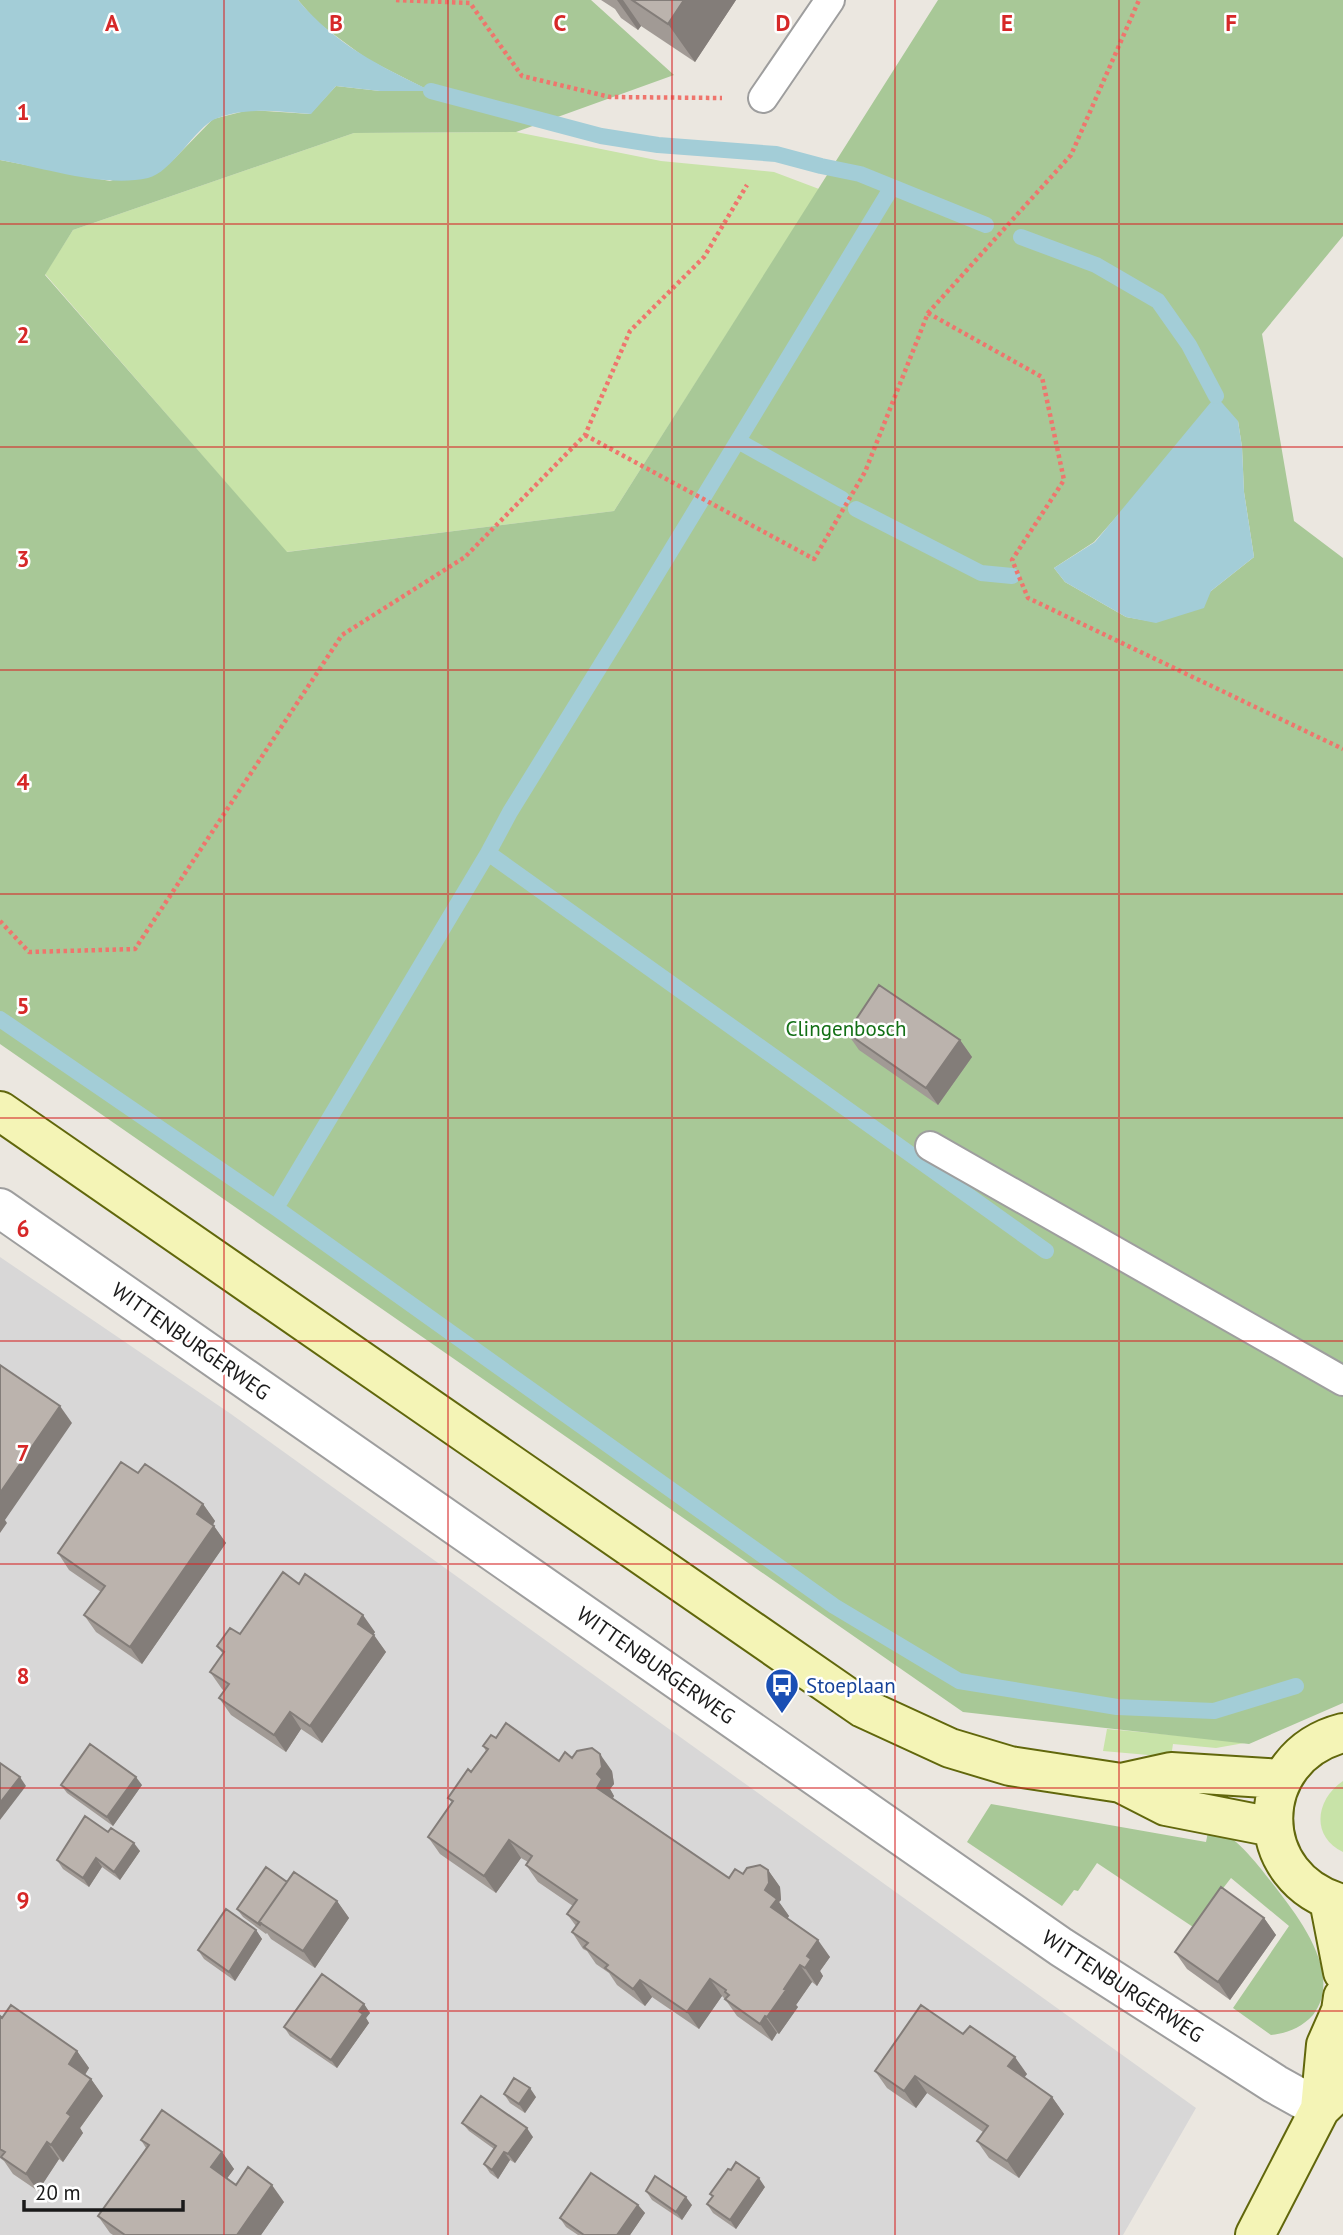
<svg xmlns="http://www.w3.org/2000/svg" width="1343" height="2235" viewBox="0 0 1343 2235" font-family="'PT Sans',sans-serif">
<rect width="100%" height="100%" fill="#ebe7e0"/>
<path fill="#d8d7d7" d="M0 1257 231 1414 1196 2108 1123 2235H0Z"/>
<path fill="#c8e3a8" d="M516 132 661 161 774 172 819 189 614 511 286 552 45 274 73 230 354 133Z
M1107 1729 1250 1742 1216 1748 1173 1744 1171 1757 1103 1751Z
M1343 1781V1852C1310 1836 1316 1799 1343 1781Z"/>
<path fill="#a8c897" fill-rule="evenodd" d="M298 0H591L674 75 516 132 354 133 73 230 45 275 287 552 614 511 938 0H1343V236L1262 334 1294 521 1343 558V1703L1249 1744 963 1712 0 1044V160L110 181 174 159 213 119 249 110 310 114 336 86 380 91H430L367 59 317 22ZM1238 421 1242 447 1244 492 1254 557 1211 591 1155 622 1126 617 1065 582 1054 568 1094 542 1119 514Z
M991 1804 1206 1842 1209 1827C1234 1831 1261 1869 1276 1888 1301 1920 1343 1976 1313 2015 1301 2028 1288 2033 1271 2035L1233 2008 1289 1926 1231 1878 1193 1927 1097 1863 1078 1891 1074 1890 1062 1906 967 1842Z"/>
<path fill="#a3cdd7" d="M0 0H298C336 45 380 66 431 91H380L336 86 311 114C279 112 246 106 215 119 196 127 171 173 148 178 105 188 44 168 0 160Z
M1216 396 1238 421 1242 447 1244 492 1254 557 1211 591 1204 608 1156 623 1126 617 1065 582 1054 568 1095 542Z"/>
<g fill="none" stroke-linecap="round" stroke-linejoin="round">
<path stroke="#a3cdd7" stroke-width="16" d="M431 91 601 136 658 145 776 154 821 166 860 174 986 225
M1021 237 1096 265 1158 301 1189 345 1216 396
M738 441 842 499
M856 509 981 573 1012 576
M488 853 1046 1251
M0 1019 276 1208 834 1606 959 1681 1117 1707 1214 1711 1296 1686
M276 1208 488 853 510 812 630 618 892 187"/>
<g stroke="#9e9e9e" stroke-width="32">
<path id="lane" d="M763 98 830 0
M930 1146 1343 1381"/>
</g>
<g stroke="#9e9e9e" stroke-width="42">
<path id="street" d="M0 1208 1061 1947 1275 2084 1320 2109"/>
</g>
<g stroke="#61670c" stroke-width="42">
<path id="secondary" d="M0 1111 863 1708 950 1748 1010 1766 1121 1783 1166 1806 1273 1827
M1343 1733C1250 1757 1250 1880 1343 1904
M1121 1783 1171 1772 1282 1779
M1329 1900 1343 1972
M1320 2109 1326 2045 1341 2011 1343 1997
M1255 2235 1320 2109 1343 2087"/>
</g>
<path stroke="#ef756d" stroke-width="4.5" stroke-dasharray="3.5 3.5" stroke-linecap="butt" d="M396 0 470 3 522 76 610 97 722 98
M928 313 1042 377 1064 480 1012 560 1028 598 1343 749
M585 435 814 559 865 472 928 313 1071 155 1139 0
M0 921 29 952 135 949 342 635 465 557 585 435 630 331 704 257 747 185"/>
<use href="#lane" stroke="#fff" stroke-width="28"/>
<use href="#street" stroke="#fff" stroke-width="38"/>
<use href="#secondary" stroke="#f4f4b6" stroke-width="38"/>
</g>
<path fill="#a19a95" d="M601 0H736L695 62 641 26 638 30 621 18 615 9Z
M847 1033 960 1040 972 1057 938 1105 859 1050Z
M203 1504 215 1521 213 1525 226 1543 142 1664 96 1632 84 1615 101 1592 69 1570 58 1553Z
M299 1584 375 1632 373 1635 386 1652 322 1743 301 1729 286 1752 231 1715 219 1698 224 1691 222 1689 210 1672 223 1654 217 1646 240 1634Z
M496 1738 559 1761 572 1758 612 1771 614 1784 610 1789 614 1796 613 1798 729 1878 768 1870 780 1887 781 1900 779 1902 789 1916 787 1919 830 1957 820 1971 823 1976 817 1986 812 1982 796 2005 798 2007 779 2034 777 2033 772 2041 737 2016 725 1999 722 1996 699 2029 652 1997 645 2006 617 1985 609 1973 596 1964 587 1951 583 1949 572 1932 576 1926 567 1914 573 1906 538 1882 526 1865 528 1862 521 1858 496 1893 440 1854 428 1837 452 1803 448 1798 471 1772 486 1751 483 1746Z
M61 1785H142L113 1826 67 1793Z
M108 1832 140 1851 120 1880 102 1867 89 1887 63 1869 57 1860Z
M287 1882 337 1901 349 1918 315 1968 271 1939 267 1933 266 1934 243 1917 237 1909Z
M1264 1918 1276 1935 1230 2000 1187 1969 1175 1952Z
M256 1930 262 1939 235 1981 204 1959 198 1950Z
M364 2004 370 2013 366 2018 369 2023 337 2068 290 2036 284 2027Z
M0 2016 77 2051 89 2068 85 2075 91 2079 103 2096 80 2128 83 2133 63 2162 59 2159 38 2191 13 2174 4 2161 0 2158Z
M963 2034 1027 2074 1024 2078 1052 2097 1064 2114 1019 2178 989 2158 977 2141 983 2132 927 2093 916 2108 887 2088 875 2071Z
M504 2094 536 2097 525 2113 510 2103Z
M462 2123 533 2137 515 2163 510 2160 498 2179 490 2173 484 2164 494 2149 469 2131Z
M141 2140 222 2152 234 2169 227 2178 236 2185 284 2202 261 2235H113L110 2233 98 2216 146 2148Z
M765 2187 736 2229 713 2213 707 2204 712 2197 710 2194Z
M646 2191 692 2205 682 2220 652 2200Z
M638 2205 645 2213 630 2235H578L566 2227 560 2218Z"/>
<path fill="#837d79" d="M617 0H623L641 26 638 30Z
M684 0H736L695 62 668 24Z
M960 1040 972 1057 938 1105 926 1088Z
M60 1406 72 1423 5 1520 7 1523 0 1533V1493Z
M203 1504 215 1521 209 1531 197 1514Z
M214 1526 226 1543 142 1664 130 1647Z
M363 1615 375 1632 369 1641 358 1624Z
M374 1635 386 1652 322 1743 310 1726Z
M290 1712 301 1729 286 1752 274 1735Z
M600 1754 612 1771 614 1784 610 1789 614 1796 609 1805 597 1788V1774Z
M20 1777 26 1786 0 1820V1803Z
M136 1777 142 1785 113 1826 107 1817Z
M509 1840 521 1858 496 1893 484 1876Z
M134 1843 140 1851 120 1880 114 1872Z
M96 1858 102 1867 89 1887 83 1878Z
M768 1870 780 1887 781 1900 779 1902 789 1916 783 1925 771 1907 765 1890Z
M337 1901 349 1918 315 1968 303 1951Z
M1264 1918 1276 1935 1230 2000 1218 1982Z
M256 1930 262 1939 235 1981 229 1972Z
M818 1940 830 1957 820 1971 823 1976 817 1986 805 1968 807 1956Z
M800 1965 812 1982 796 2005 798 2007 779 2034 767 2017 784 1989Z
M710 1979 722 1996 699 2029 687 2012Z
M640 1980 652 1997 645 2006 633 1989Z
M364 2004 370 2013 366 2018 369 2023 337 2068 331 2060Z
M765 2016 777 2033 772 2041 760 2024Z
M77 2051 89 2068 81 2081 69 2064Z
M1015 2057 1027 2074 1020 2083 1008 2066Z
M915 2076 927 2093 916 2108 904 2091Z
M91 2079 103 2096 80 2128 83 2133 63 2162 51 2145 67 2113Z
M530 2088 536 2097 525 2113 519 2104Z
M1052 2097 1064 2114 1019 2178 1007 2161Z
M527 2128 533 2137 515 2163 508 2154Z
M47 2142 59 2159 38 2191 26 2174Z
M222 2152 234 2169 223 2184 211 2167Z
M504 2152 510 2160 498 2179 492 2170Z
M759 2178 765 2187 736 2229 730 2220Z
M272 2185 284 2202 261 2235H237Z
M686 2197 692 2205 682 2220 676 2212Z
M638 2205 645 2213 630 2235H617Z"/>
<path fill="#bbb3ad" stroke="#837d79" stroke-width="2" d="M632 0H684L668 24Z
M879 985 960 1040 926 1088 847 1033Z
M0 1365 60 1406 0 1493Z
M121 1462 138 1473 145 1464 176 1485 203 1504 197 1514 214 1526 130 1647 84 1615 105 1586 58 1553Z
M283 1572 299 1584 305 1574 363 1615 358 1624 374 1635 310 1726 290 1712 274 1735 219 1698 229 1684 210 1672 224 1652 217 1646 230 1628 240 1634Z
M506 1723 559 1761 565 1752 572 1758 577 1751 592 1748 600 1754 602 1767 597 1774 602 1779 597 1788 729 1878 735 1869 743 1874 747 1868 760 1865 768 1870 769 1883 765 1890 777 1899 771 1907 818 1940 807 1956 811 1959 805 1968 800 1965 784 1989 786 1990 767 2017 765 2016 760 2024 725 1999 729 1995 725 1992 726 1990 710 1979 687 2012 640 1980 633 1989 605 1968 608 1965 584 1947 588 1943 572 1932 579 1922 567 1914 577 1900 526 1865 532 1856 509 1840 484 1876 428 1837 453 1801 448 1798 468 1769 471 1772 488 1749 483 1746 491 1735 496 1738Z
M90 1744 136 1777 107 1817 61 1785Z
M0 1763 20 1777 0 1803Z
M85 1816 108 1832 111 1828 134 1843 114 1872 96 1858 83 1878 57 1860Z
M266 1867 287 1882 259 1922 261 1923 260 1925 237 1909Z
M294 1872 337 1901 303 1951 259 1922Z
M1221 1887 1264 1918 1218 1982 1175 1952Z
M226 1909 256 1930 229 1972 198 1950Z
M322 1974 364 2004 359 2011 363 2014 331 2060 284 2027Z
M11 2005 77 2051 69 2064 91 2079 67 2113 71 2116 51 2145 47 2142 26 2174 1 2157 5 2152 0 2149V2016L2 2018Z
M921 2005 963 2034 970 2026 1015 2057 1008 2066 1052 2097 1007 2161 977 2141 988 2126 915 2076 904 2091 875 2071Z
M514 2078 530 2088 519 2104 504 2094Z
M481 2096 527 2128 508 2154 504 2152 492 2170 484 2164 496 2146 462 2123Z
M162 2110 222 2152 211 2167 236 2185 248 2167 272 2185 237 2235H125L98 2216 149 2145 141 2140Z
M736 2162 759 2178 730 2220 707 2204 713 2196 710 2194 728 2169 731 2170Z
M591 2173 638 2205 617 2235H584L560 2218Z
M655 2176 686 2197 676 2212 646 2191Z"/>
<path fill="none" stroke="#d62828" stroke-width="2" stroke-opacity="0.55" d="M224 0V2235M448 0V2235M672 0V2235M895 0V2235M1119 0V2235M0 224H1343M0 447H1343M0 670H1343M0 894H1343M0 1118H1343M0 1341H1343M0 1564H1343M0 1788H1343M0 2011H1343"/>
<defs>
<g id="bus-pin" transform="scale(1.75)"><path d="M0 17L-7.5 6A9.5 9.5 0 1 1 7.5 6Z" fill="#1a4fb4" stroke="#fff"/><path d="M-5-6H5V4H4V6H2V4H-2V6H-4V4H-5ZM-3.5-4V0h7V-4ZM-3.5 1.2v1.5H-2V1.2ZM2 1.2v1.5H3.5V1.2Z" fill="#fff"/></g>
</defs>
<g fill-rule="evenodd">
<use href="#bus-pin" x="782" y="1685"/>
</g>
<g text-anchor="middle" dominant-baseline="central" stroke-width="5" stroke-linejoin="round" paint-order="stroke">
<g font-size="21" fill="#126f15" stroke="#fff">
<text x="846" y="1028">Clingenbosch</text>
</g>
<g font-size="21" fill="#1a1a1a" stroke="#fff">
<text transform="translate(191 1341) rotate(35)">WITTENBURGERWEG</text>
<text transform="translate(656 1665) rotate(35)">WITTENBURGERWEG</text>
<text transform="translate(1123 1986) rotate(33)">WITTENBURGERWEG</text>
</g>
<g font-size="21" fill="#164399" stroke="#fff" text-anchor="start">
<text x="806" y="1685">Stoeplaan</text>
</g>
</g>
<g font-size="23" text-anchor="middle" font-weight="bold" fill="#d62828" stroke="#fff" stroke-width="5" stroke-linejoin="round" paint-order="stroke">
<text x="112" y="31">A</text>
<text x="336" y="31">B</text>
<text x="560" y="31">C</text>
<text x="783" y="31">D</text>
<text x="1007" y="31">E</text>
<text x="1231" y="31">F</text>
<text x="23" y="120">1</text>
<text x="23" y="343">2</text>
<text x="23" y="567">3</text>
<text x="23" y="790">4</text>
<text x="23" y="1014">5</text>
<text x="23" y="1237">6</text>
<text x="23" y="1461">7</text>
<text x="23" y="1684">8</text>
<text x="23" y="1908">9</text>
</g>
<path d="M24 2200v10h159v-10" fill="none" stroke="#1a1a1a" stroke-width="3.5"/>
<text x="35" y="2200" font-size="21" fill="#1a1a1a" stroke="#ffffff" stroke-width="5" paint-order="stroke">20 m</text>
</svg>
